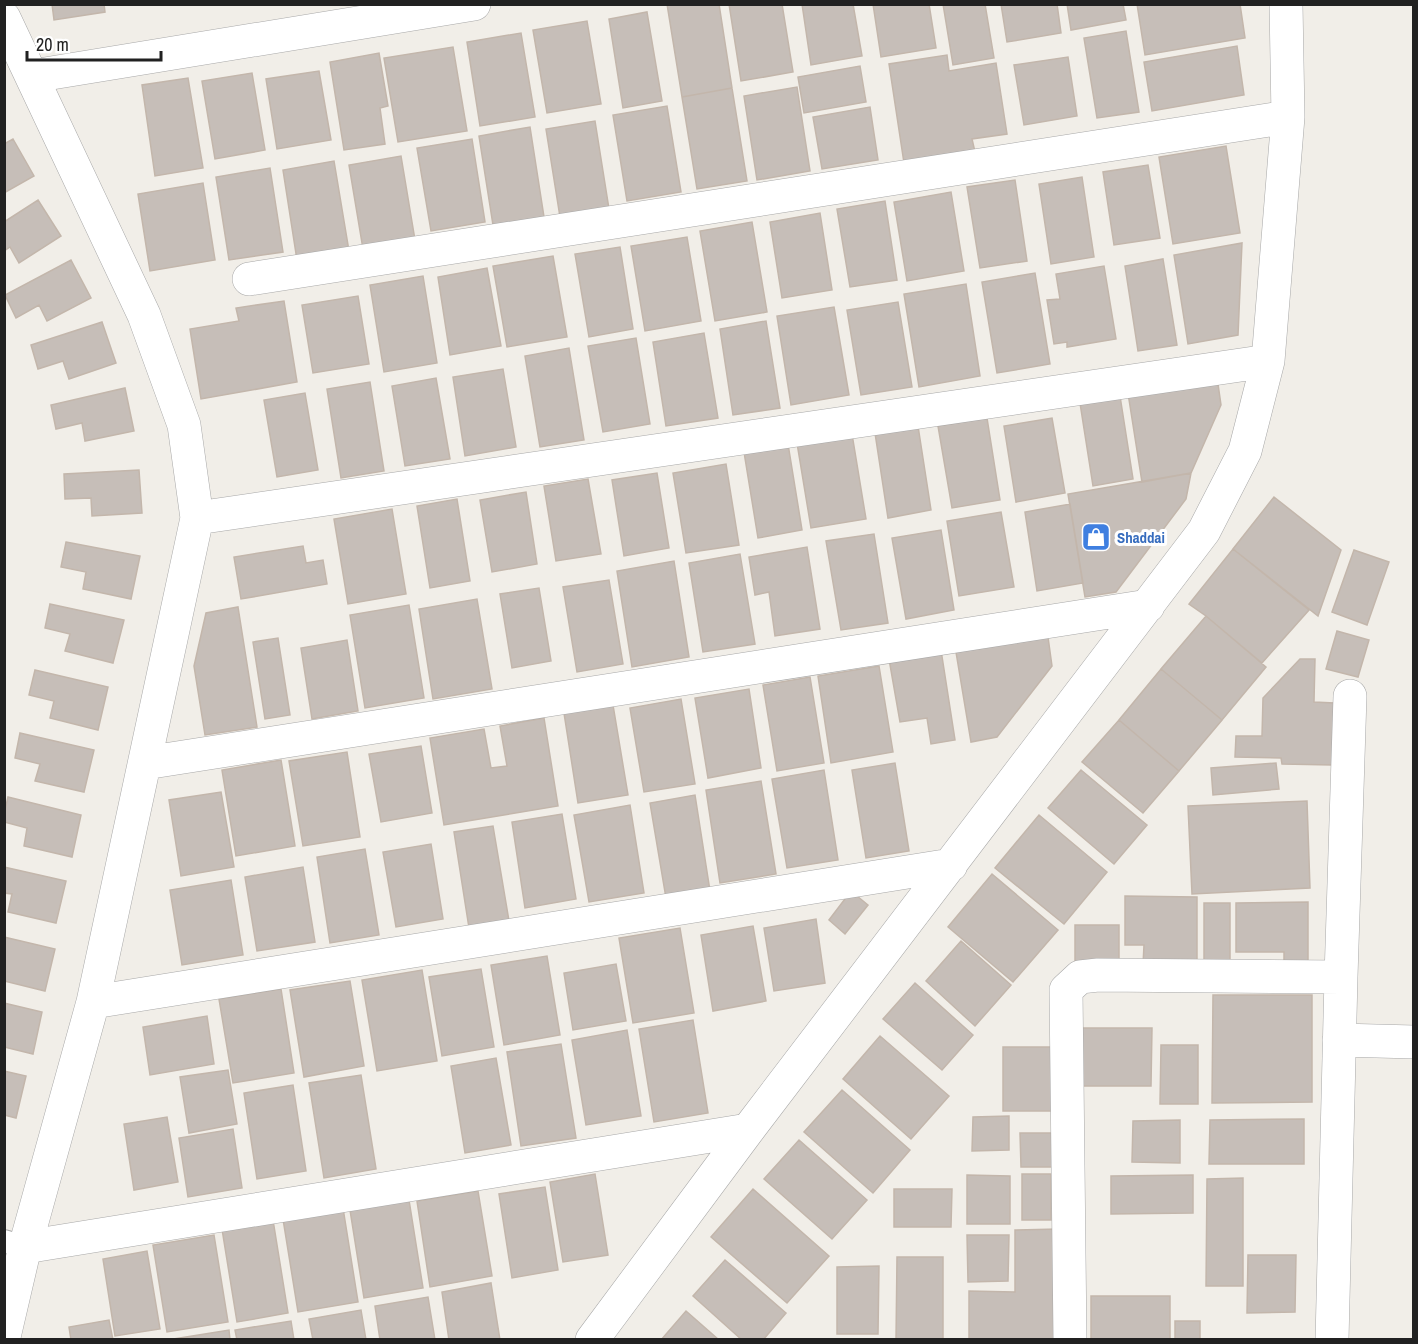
<svg xmlns="http://www.w3.org/2000/svg" width="1418" height="1344" viewBox="0 0 1418 1344" font-family="'Archivo Narrow',sans-serif">
<rect width="100%" height="100%" fill="#f1eee8"/>
<path fill="#c6beb8" stroke="#c3b6ab" stroke-width="1.5" d="M52 4H104L105 12 54 20Z
M667 4H719L732 88 682 97Z
M729 4H782L793 72 741 81Z
M802 4H853L862 56 811 65Z
M873 4H929L936 48 881 57Z
M943 4H985L994 58 953 65Z
M1001 4H1057L1061 33 1007 42Z
M1067 4H1123L1126 20 1071 30Z
M1137 4H1240L1245 38 1145 55Z
M647 12 662 101 623 108 609 19Z
M587 21 601 104 547 113 533 30Z
M1126 31 1139 112 1097 118 1084 38Z
M521 33 535 117 480 126 467 42Z
M1237 46 1244 95 1152 111 1144 62Z
M453 47 467 131 398 142 384 58Z
M379 53 388 106 380 108 385 144 344 150 330 62Z
M947 55 949 71 996 63 1007 134 972 139 975 152 904 163 889 64Z
M1068 57 1077 116 1024 125 1014 65Z
M860 66 866 102 804 113 798 77Z
M319 71 331 140 277 149 266 79Z
M252 73 265 150 215 159 202 81Z
M188 78 203 168 155 176 142 85Z
M797 87 810 171 757 180 744 96Z
M732 88 747 181 697 189 682 97Z
M667 106 681 192 627 201 613 115Z
M870 107 878 160 822 169 813 117Z
M595 121 609 209 560 217 546 129Z
M530 127 544 217 493 225 479 136Z
M13 139 34 176 4 193V144Z
M472 139 485 222 431 231 417 148Z
M1226 146 1240 233 1173 244 1159 157Z
M401 156 415 240 363 249 349 165Z
M334 161 349 251 297 260 283 170Z
M1148 165 1160 238 1114 245 1103 172Z
M270 168 283 252 229 260 216 177Z
M1082 177 1094 257 1051 264 1039 184Z
M1015 180 1027 261 980 268 967 187Z
M203 183 215 260 150 271 138 194Z
M951 192 964 271 907 281 894 202Z
M38 200 61 236 19 263 10 247 4 251V222Z
M885 201 897 280 850 287 837 209Z
M820 213 832 290 782 298 770 222Z
M752 222 767 312 715 321 700 231Z
M687 237 701 321 645 331 631 246Z
M1242 243 1238 335 1188 344 1174 255Z
M620 247 633 329 589 337 575 254Z
M553 256 567 337 507 347 493 266Z
M1163 259 1177 345 1138 351 1125 266Z
M71 260 91 298 47 321 39 305 16 318 5 295Z
M1104 266 1116 339 1067 347V342L1054 344 1047 300 1060 299 1056 274Z
M487 268 501 346 450 355 438 277Z
M1035 273 1050 364 997 373 982 282Z
M423 276 437 363 384 372 370 285Z
M966 284 980 376 919 387 904 294Z
M358 296 369 364 313 373 302 305Z
M284 301 297 382 201 399 190 329 239 321 236 308Z
M898 302 912 387 861 395 847 310Z
M834 307 849 395 791 405 777 316Z
M766 321 780 408 733 415 720 329Z
M102 322 116 363 69 379 63 361 38 369 31 345Z
M704 333 718 418 666 426 653 342Z
M636 338 650 424 603 432 588 346Z
M569 348 584 440 540 447 525 356Z
M503 369 516 447 465 456 453 377Z
M1217 377 1221 405 1191 473 1142 482 1128 393Z
M436 378 450 459 405 466 392 386Z
M370 382 384 471 341 478 327 389Z
M125 388 134 431 85 441 82 423 56 429 51 405Z
M305 393 318 470 277 477 264 400Z
M1120 396 1133 479 1093 486 1080 403Z
M987 418 1000 500 952 508 938 426Z
M1052 418 1065 493 1016 502 1004 426Z
M918 426 931 510 888 518 875 433Z
M852 434 866 519 811 528 797 443Z
M788 444 802 530 758 538 744 452Z
M726 464 739 545 686 553 673 473Z
M139 470 142 513 92 516 91 498 65 499 64 474Z
M657 473 669 548 624 556 612 480Z
M1191 473 1186 499 1116 592 1085 597 1068 494Z
M588 479 601 554 556 561 544 486Z
M526 492 537 564 492 572 480 500Z
M1274 497 1341 550 1318 616 1233 549Z
M457 499 470 581 430 588 417 506Z
M1070 504 1083 583 1037 591 1025 512Z
M392 509 406 594 348 604 334 519Z
M1001 512 1014 587 959 596 947 521Z
M941 530 954 610 906 619 892 538Z
M874 534 888 623 841 630 826 541Z
M66 542 140 556 131 599 83 589 86 572 61 567Z
M303 546 306 563 323 560 327 584 241 599 234 557Z
M807 547 820 629 775 636 769 592 755 595 749 557Z
M1233 549 1309 610 1262 663 1206 616 1189 604Z
M1354 550 1389 562 1367 625 1332 612Z
M740 554 755 644 703 652 689 563Z
M674 561 689 657 632 667 617 571Z
M609 580 623 664 577 672 563 587Z
M539 588 551 661 512 668 500 594Z
M477 599 492 689 433 699 419 609Z
M50 604 124 620 113 663 65 651 70 634 45 628Z
M409 605 424 698 365 708 350 615Z
M238 607 257 727 205 735 194 666 206 613Z
M1206 616 1266 667 1222 720 1161 669Z
M1337 631 1369 640 1358 677 1326 669Z
M1048 637 1052 666 997 737 971 742 956 652Z
M278 638 290 715 265 719 253 642Z
M347 640 358 711 312 719 301 648Z
M941 650 955 740 931 744 927 718 900 722 889 659Z
M1300 659H1315L1314 702 1334 703 1332 765 1282 764 1281 758 1235 757 1236 736H1262L1263 698Z
M879 666 893 752 831 763 818 676Z
M1161 669 1222 720 1179 771 1119 720Z
M35 670 108 687 98 730 50 718 54 701 29 695Z
M810 677 824 763 777 771 763 685Z
M749 689 761 768 708 778 695 698Z
M681 699 695 784 644 792 630 708Z
M613 705 628 795 578 803 564 713Z
M544 718 558 806 444 825 430 738 484 729 491 768 507 766 500 726Z
M1119 720 1179 771 1143 813 1082 762Z
M20 733 94 750 84 792 35 781 40 764 15 758Z
M421 746 432 813 381 822 369 754Z
M347 752 360 837 303 846 289 761Z
M281 760 295 846 236 856 222 770Z
M895 763 909 851 866 858 852 770Z
M1276 763 1279 789 1213 795 1211 768Z
M824 770 838 860 787 868 772 779Z
M1081 770 1147 825 1114 864 1048 808Z
M761 781 776 874 720 883 706 790Z
M221 792 234 867 181 876 169 800Z
M695 795 710 891 666 898 650 803Z
M8 797 81 815 72 857 24 846 27 828 4 822V814Z
M1307 801 1310 888 1192 894 1188 806Z
M630 805 644 893 589 902 574 815Z
M562 814 576 899 525 908 512 822Z
M1039 815 1107 872 1064 924 995 868Z
M493 826 509 921 469 928 454 832Z
M431 844 443 919 396 927 383 852Z
M365 849 379 935 330 943 317 857Z
M4 867 66 881 56 923 8 912 12 894 4 893Z
M303 867 315 942 257 951 245 877Z
M992 874 1058 930 1013 982 948 927Z
M231 880 243 955 182 965 170 890Z
M851 891 868 905 845 934 829 920Z
M1125 896 1197 897V965H1143L1144 945H1125Z
M1308 902V962H1284V952H1236V903Z
M1204 903H1230V962H1204Z
M816 919 825 983 774 991 764 928Z
M1075 925H1119V966H1075Z
M753 926 766 1001 713 1011 701 935Z
M680 928 694 1013 633 1023 619 938Z
M4 937 55 949 45 991 4 981Z
M961 941 1011 985 975 1026 926 981Z
M547 956 560 1035 504 1045 491 965Z
M616 964 626 1021 573 1030 564 973Z
M481 969 494 1047 442 1056 429 977Z
M422 970 437 1061 377 1071 362 980Z
M350 981 364 1066 304 1077 290 990Z
M915 983 973 1035 942 1070 883 1019Z
M281 989 294 1073 233 1083 219 999Z
M1213 995H1312V1102L1212 1103Z
M4 1003 42 1012 33 1054 4 1047Z
M207 1016 214 1064 150 1075 143 1027Z
M693 1020 708 1113 654 1122 639 1029Z
M1075 1028H1152L1151 1086H1074Z
M627 1030 641 1116 586 1125 572 1040Z
M880 1036 949 1096 911 1139 843 1079Z
M561 1044 576 1138 521 1146 507 1052Z
M1161 1045H1198V1104H1160Z
M1003 1047H1053L1052 1111H1003Z
M496 1058 511 1145 465 1153 451 1066Z
M228 1070 237 1124 189 1133 180 1077Z
M4 1071 26 1076 16 1118 4 1115Z
M361 1075 376 1169 324 1178 309 1083Z
M293 1085 306 1171 257 1179 244 1093Z
M842 1090 910 1150 873 1193 804 1132Z
M1009 1116V1150L972 1151 973 1117Z
M167 1117 178 1182 134 1190 124 1124Z
M1304 1119V1164H1209L1210 1120Z
M1180 1120V1163L1132 1162 1133 1121Z
M233 1129 242 1188 188 1197 179 1138Z
M1020 1133H1055V1167H1021Z
M799 1140 867 1200 832 1239 764 1179Z
M595 1174 608 1255 563 1262 550 1182Z
M1022 1174H1051V1220H1022Z
M967 1175 1010 1176V1224H967Z
M1193 1175V1213L1111 1214V1176Z
M1243 1178V1286H1206L1207 1179Z
M545 1187 558 1270 512 1278 499 1194Z
M753 1189 829 1256 787 1303 711 1237Z
M894 1189H952L951 1227H894Z
M478 1191 492 1276 430 1287 417 1201Z
M409 1200 423 1288 364 1298 350 1210Z
M343 1208 358 1302 298 1312 283 1219Z
M273 1220 288 1313 237 1322 222 1229Z
M1058 1229 1057 1340H969V1291L1015 1292V1230Z
M214 1235 228 1322 167 1332 153 1245Z
M967 1235H1009L1008 1281 968 1282Z
M147 1251 160 1329 115 1336 103 1259Z
M1248 1255H1296L1295 1312 1247 1313Z
M897 1257H943V1340H896Z
M725 1260 786 1313 763 1340H742L693 1296Z
M879 1266 878 1334H837V1267Z
M491 1283 500 1340H449L442 1292Z
M1091 1296H1170V1340H1091Z
M428 1297 435 1340H380L375 1306Z
M361 1310 366 1340H313L309 1319Z
M686 1311 719 1340H661Z
M109 1320 113 1340H71L69 1327Z
M291 1321 294 1340H237L235 1330Z
M1175 1321H1200V1340H1175Z
M229 1330 230 1340H174V1339Z"/>
<g fill="none" stroke-linecap="round" stroke-linejoin="round">
<g stroke="#a8a8a8" stroke-width="24">
<path id="lane" d="M4 1241 25 1247"/>
</g>
<g stroke="#a8a8a8" stroke-width="34">
<path id="street" d="M4 18 144 315 184 425 197 518 93 1002 25 1247 4 1337
M33 76 474 4
M249 279 1288 117
M197 518 1268 361
M145 763 1148 606
M93 1002 951 865
M1339 1040 1414 1042
M25 1247 748 1130
M592 1340 748 1130 1204 531 1245 451 1268 361 1288 117 1286 4
M1070 1340 1066 990 1080 977 1098 975 1341 977
M1332 1340 1341 977 1350 696"/>
</g>
<use href="#lane" stroke="#fff" stroke-width="22"/>
<use href="#street" stroke="#fff" stroke-width="33"/>
</g>
<defs>
<g id="shop-square" transform="scale(1.5)"><rect x="-9" y="-9" width="18" height="18" rx="4" fill="#3f7fe0" stroke="#fff"/><path d="M-5-2.5h2.3a2.7 3.5 0 0 1 5.4 0H5L5.5 6h-11ZM-1.5-2.5h3a1.5 2.3 0 0 0-3 0Z" fill="#fff"/></g>
</defs>
<g fill-rule="evenodd">
<use href="#shop-square" x="1096" y="537"/>
</g>
<g text-anchor="middle" dominant-baseline="central" stroke-width="6" stroke-linejoin="round" paint-order="stroke">
<g font-size="15" font-weight="bold" fill="#366cbe" stroke="#fff" text-anchor="start">
<text x="1117" y="537">Shaddai</text>
</g>
</g>
<rect width="1418" height="1344" fill="none" stroke="#212121" stroke-width="12"/>
<path d="M27 51v9h134v-9" fill="none" stroke="#212121" stroke-width="3"/>
<text x="36" y="51" font-size="18" fill="#212121" stroke="#ffffff" stroke-width="4.5" paint-order="stroke">20 m</text>
</svg>
